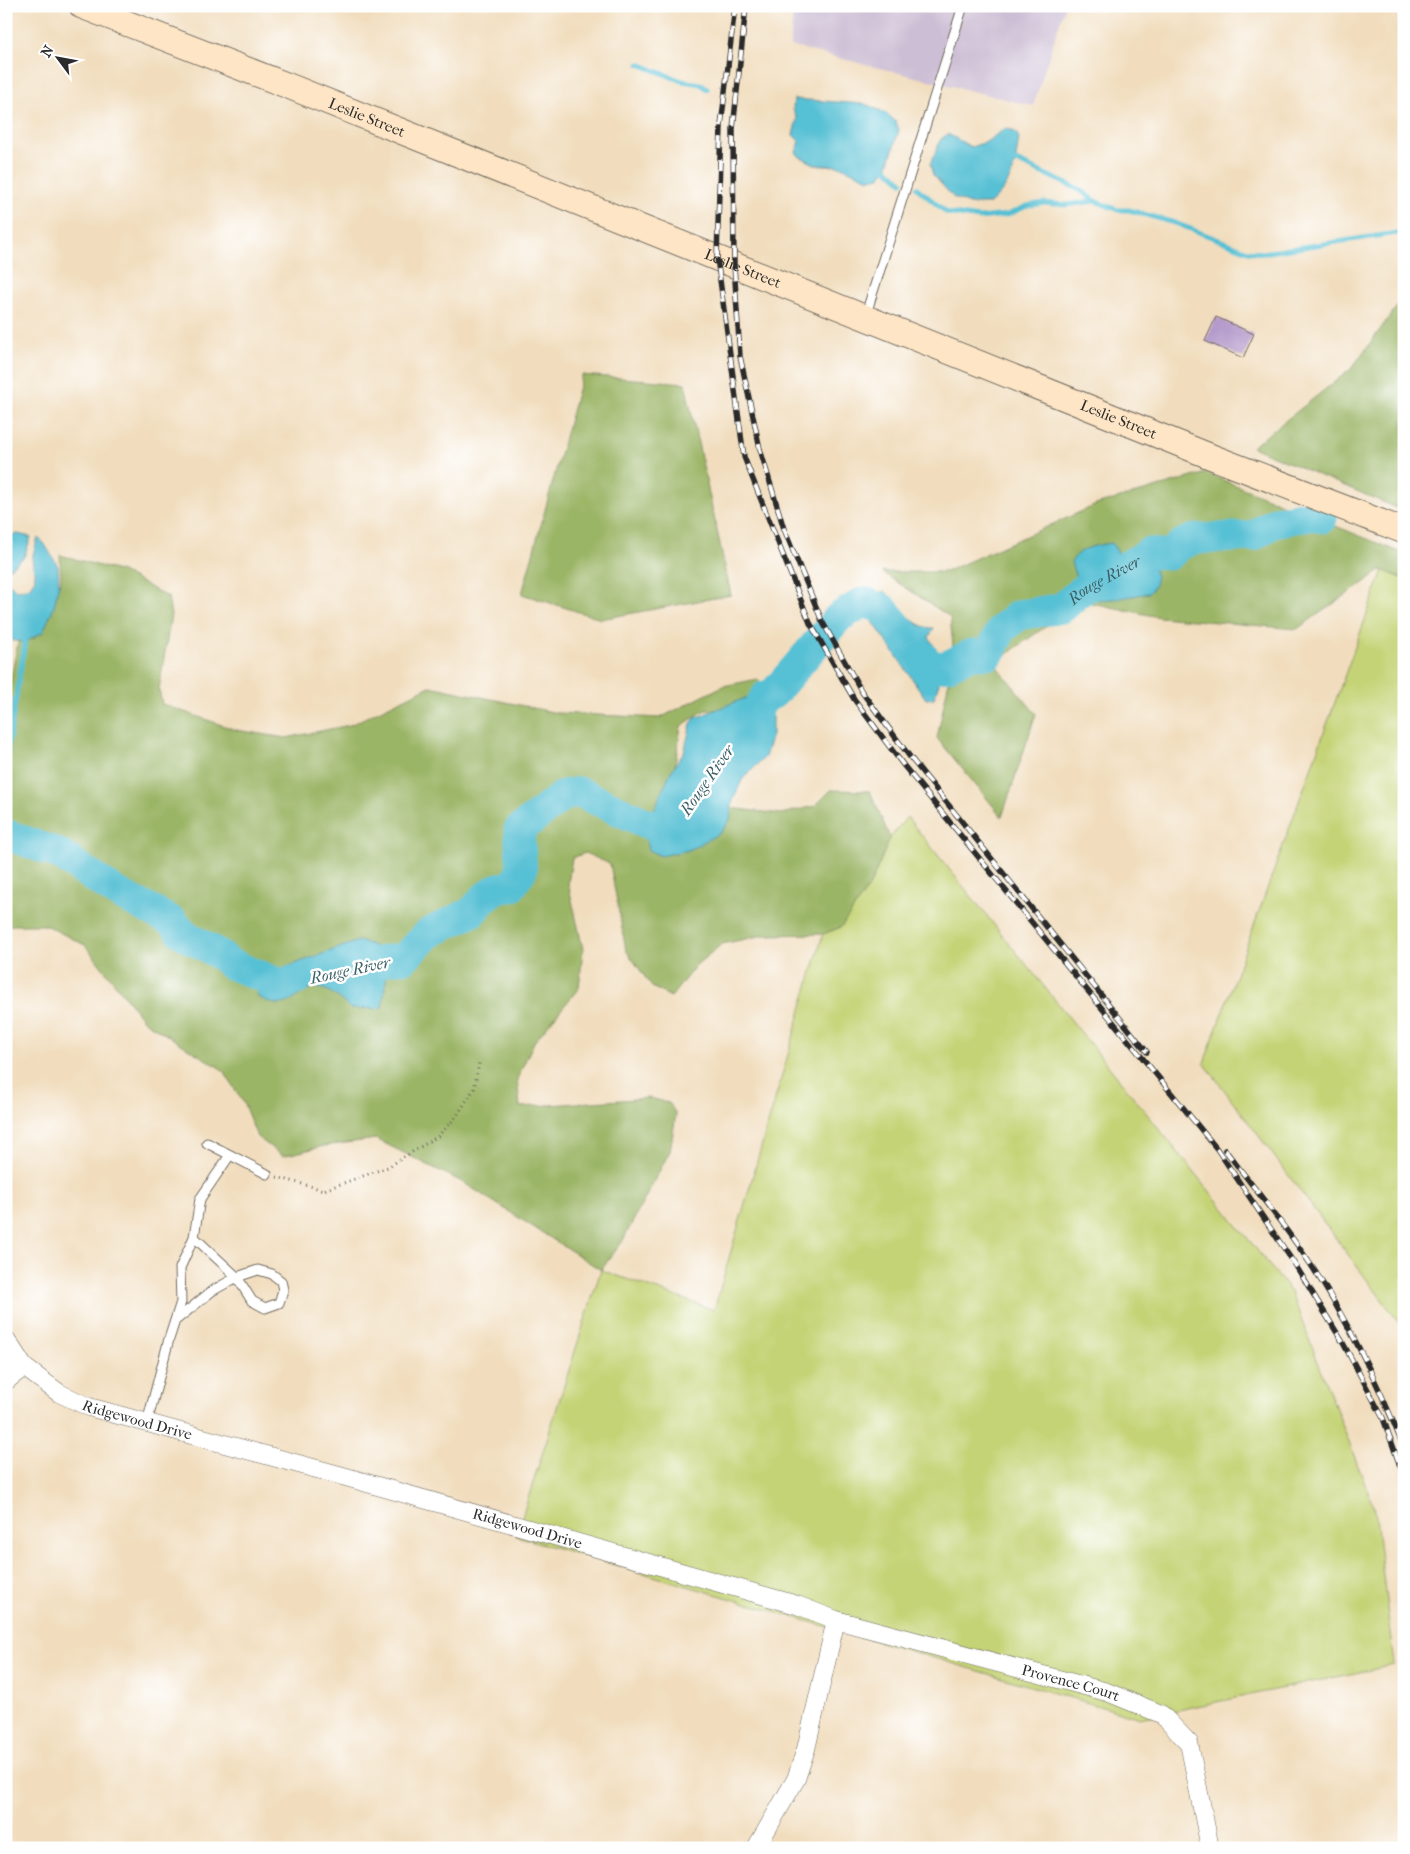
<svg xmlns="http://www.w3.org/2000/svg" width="1410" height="1854" viewBox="0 0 1410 1854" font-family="'IM FELL French Canon',serif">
<rect width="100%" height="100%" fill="#fff"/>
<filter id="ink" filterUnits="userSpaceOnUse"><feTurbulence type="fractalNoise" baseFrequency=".02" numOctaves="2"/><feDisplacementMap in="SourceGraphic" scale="10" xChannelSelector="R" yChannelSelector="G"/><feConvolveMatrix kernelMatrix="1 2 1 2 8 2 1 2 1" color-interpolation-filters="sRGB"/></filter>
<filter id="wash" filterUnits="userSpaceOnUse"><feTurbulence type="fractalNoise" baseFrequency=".0096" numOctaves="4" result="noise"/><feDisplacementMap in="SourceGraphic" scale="20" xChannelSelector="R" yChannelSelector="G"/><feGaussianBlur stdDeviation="1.12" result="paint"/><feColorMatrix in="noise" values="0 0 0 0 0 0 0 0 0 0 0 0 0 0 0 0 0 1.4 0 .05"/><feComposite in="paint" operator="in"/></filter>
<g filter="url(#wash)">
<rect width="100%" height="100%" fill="#f1ddbd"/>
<path fill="#ccbed4" d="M794 6H1065L1033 106 790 46Z"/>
<path fill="#c4d375" stroke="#787f50" d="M1383 570 1404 579V1329L1204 1063Z
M907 817 1291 1292 1375 1510 1394 1665 1140 1718 516 1536 601 1270 714 1310 823 934 841 927 870 885 890 838Z"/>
<path fill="#9bb566" stroke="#637048" d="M1404 297V511L1252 447 1351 369Z
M582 375 685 383 731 595 601 619 522 594Z
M1206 473 1404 554V579L1382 570 1297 629 1159 617 1082 601 994 663 1036 714 1002 817 937 738 954 656 950 617 882 572H945L1096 505Z
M60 555 122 572 168 597 171 615 159 689 162 704 236 730 286 738 350 725 430 686 557 713 660 718 723 686 758 679 770 695 729 710H705L681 726 671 791 683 839 725 826 729 808 781 814 815 806 831 790 870 791 890 838 870 885 841 927 823 934 764 935 722 944 696 965 671 997 652 987 626 950 610 864 585 853 572 858 568 883 583 949 579 988 534 1042 517 1079 520 1107 650 1098 669 1103 676 1114 670 1151 622 1242 601 1270 464 1183 376 1139 324 1146 283 1156 257 1137 243 1102 223 1070 144 1021 85 945 45 925H13L6 926V703L20 632 34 639 61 581Z"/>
<path fill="#57c0d4" stroke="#417680" d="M794 99 865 104 886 113 896 122 899 130 887 169 880 177 869 179 839 166 816 165 799 156 796 152 800 142 793 135 797 119 793 109Z
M1006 128 1014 131 1019 137C1015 167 1013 183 990 204H969L954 198 933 175 930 164 941 139 948 134 971 147 986 142Z
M18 534 31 537 24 557 6 571V535Z
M38 538 44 543 58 566 59 584 54 607 43 632 25 642 6 640V573L7 581 16 590 29 588 35 579 32 558Z
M1112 543 1118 553H1139L1147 555C1153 570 1163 580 1149 593 1135 595 1096 605 1086 596 1078 589 1075 573 1071 563 1078 548 1096 545 1112 543Z
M885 591C898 605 913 629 934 628L929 637 944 664 947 666 948 671 942 674 934 698 926 699 867 613 864 602V597Z
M763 691 772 711V735L765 757 742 780 733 800 730 820 720 833 689 850 661 856 648 850 645 834 648 824 670 773 684 752 691 724 695 718Z
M358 941C371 943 382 949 389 960L382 1008 351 1009C344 1003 334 993 326 990 304 982 301 999 286 1003 276 1007 265 1001 257 996L256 976 270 973Z"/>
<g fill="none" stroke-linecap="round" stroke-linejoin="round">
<path stroke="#57c0d4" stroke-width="5" d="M639 64 682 81 701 84 707 89
M1016 161 1080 190 1095 201 1118 210H1129L1175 223 1248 251 1262 253 1404 232
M887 169 902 182
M917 188 947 213 979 218 1007 215 1027 206 1044 203 1066 205 1095 201
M6 758 25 642
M6 793 8 836"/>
<g stroke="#57c0d4" stroke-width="31">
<path id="s1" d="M742 731 766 696 773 694 839 617 864 602 883 609 932 667 947 666 972 654H989L1002 629 1019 615 1062 608 1082 590 1147 555 1148 553 1169 555 1182 544 1195 539 1253 536 1275 522 1312 515 1322 518"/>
<path d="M6 836H11L59 854 114 891 173 922 183 934 220 955 230 964 280 984 296 980"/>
<path d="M348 969 389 960 404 958 429 933 472 912 485 897 498 888 511 887 522 870 519 830 564 795 579 792 648 824 675 826 684 813"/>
</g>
</g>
<g id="blocks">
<path fill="#b59bcc" d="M1216 317 1254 334 1243 358 1205 341Z"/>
</g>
</g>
<g filter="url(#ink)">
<use href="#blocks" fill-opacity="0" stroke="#70695e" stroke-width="1"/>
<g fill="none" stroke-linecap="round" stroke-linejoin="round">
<g stroke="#70695e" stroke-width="11">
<path id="lane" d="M865 317 963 6
M207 1143 267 1174
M258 1270 272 1274 281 1281 283 1290 279 1303 265 1308 252 1301 237 1277Z
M176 1320 212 1291 237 1277 194 1237
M147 1423 169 1339 181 1302 180 1268 194 1237 200 1199 230 1155"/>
</g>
<g stroke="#70695e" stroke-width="19">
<g id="street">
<path id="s2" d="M6 1339 24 1367 59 1393 89 1407 339 1475 797 1605 836 1620 1107 1692 1161 1714 1189 1743 1210 1848"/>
<path d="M6 1381 24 1367"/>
<path d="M756 1848 796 1779 806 1749 836 1620"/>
</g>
</g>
<g stroke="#70695e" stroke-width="27">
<g id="secondary">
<path id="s3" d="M82 6 291 87 1212 457 1404 531"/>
</g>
</g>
<path stroke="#70695e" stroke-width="3" stroke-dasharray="1 4" stroke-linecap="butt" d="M277 1177 324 1190 388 1167 438 1136 456 1117 474 1089 479 1063"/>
<use href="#lane" stroke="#fff" stroke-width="9"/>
<use href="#street" stroke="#fff" stroke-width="18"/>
<use href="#secondary" stroke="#fde5c5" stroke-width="25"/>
<g stroke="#2b2b2b" stroke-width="5.5">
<path id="rail" d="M735 6 721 126 717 258 744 457 810 623 854 699 904 766 1217 1149 1296 1266 1342 1341 1383 1418 1404 1477
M746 6 733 129 734 265 740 356 760 449 784 529 822 621 862 692 910 757 1147 1052
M1225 1150C1253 1186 1282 1222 1307 1259 1347 1318 1378 1383 1404 1448"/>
</g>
<use href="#rail" stroke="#fff" stroke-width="4" stroke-dasharray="11" stroke-linecap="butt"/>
</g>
</g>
<g text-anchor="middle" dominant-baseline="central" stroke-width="5" stroke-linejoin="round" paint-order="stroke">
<g font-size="15" fill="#2b2b2b" stroke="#fff">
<text stroke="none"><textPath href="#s3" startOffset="306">Leslie Street</textPath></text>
<text stroke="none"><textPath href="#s3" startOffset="711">Leslie Street</textPath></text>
<text stroke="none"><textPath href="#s3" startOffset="1116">Leslie Street</textPath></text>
<text stroke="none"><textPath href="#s2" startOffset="160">Ridgewood Drive</textPath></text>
<text stroke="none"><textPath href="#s2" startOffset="565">Ridgewood Drive</textPath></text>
<text stroke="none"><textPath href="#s2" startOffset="1130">Provence Court</textPath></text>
</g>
<g font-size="16" font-style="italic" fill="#3a5f66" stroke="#fff">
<text stroke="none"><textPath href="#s1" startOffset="481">Rouge River</textPath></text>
<text transform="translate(707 780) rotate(-55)">Rouge River</text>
<text transform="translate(350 970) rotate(-12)">Rouge River</text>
</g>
</g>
<rect width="1410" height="1854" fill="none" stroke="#fff" stroke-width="25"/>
<g transform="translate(58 58) rotate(302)" stroke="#ffffff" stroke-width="4" paint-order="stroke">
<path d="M0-4L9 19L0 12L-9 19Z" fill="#2b2b2b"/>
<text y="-8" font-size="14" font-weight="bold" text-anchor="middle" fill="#2b2b2b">N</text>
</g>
</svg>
